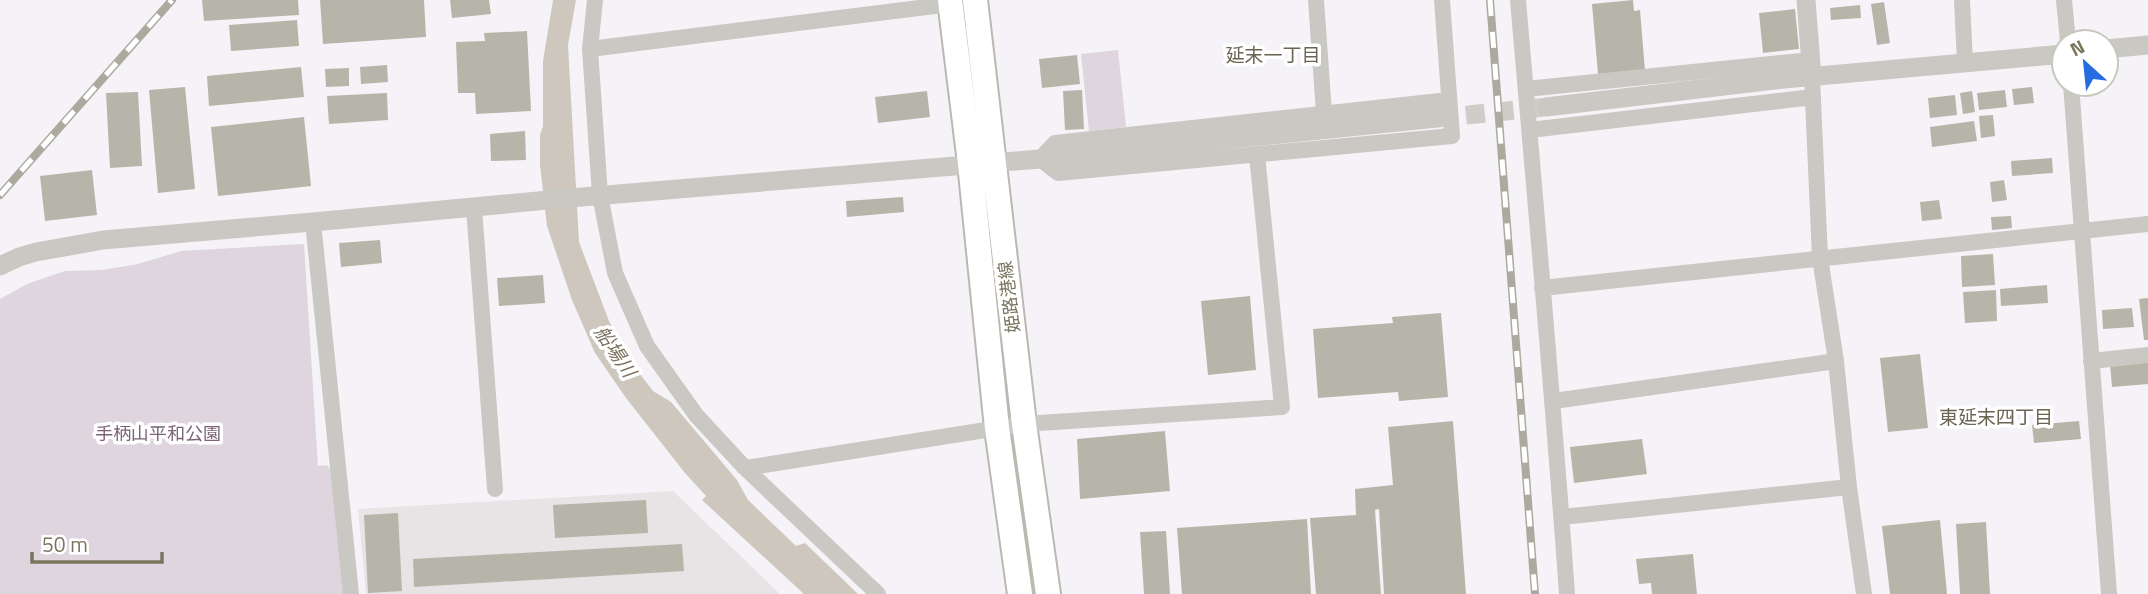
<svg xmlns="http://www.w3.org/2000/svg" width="2148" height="594" viewBox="0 0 2148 594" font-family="'Titillium Web','Noto Sans JP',sans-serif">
<rect width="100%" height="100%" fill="#f5f3f7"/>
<path fill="#e6e4e4" d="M673 491 780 594H366L358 509Z"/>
<path fill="#ded5de" d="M1118 50 1126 127 1089 131 1081 54Z
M304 244 318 466 327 465 332 472 344 594H0V299L27 284 65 271 102 270 138 264 181 251Z"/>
<path fill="#cdc7bd" d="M553 0H576L568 45 579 242 609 321 627 357 653 391 671 402 737 480 748 500 796 546 805 543 858 594H804L702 500 706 496 685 473 626 398 595 353 572 300 547 226 540 165V135L543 126V61Z"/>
<path fill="#b7b5a9" d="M202 0H298L299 15 204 21Z
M320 0H424L426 37 323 44Z
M450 0H489L491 14 452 18Z
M1633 0 1634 11 1640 10 1645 71 1598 74 1592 4Z
M1884 2 1890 43 1877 45 1871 4Z
M1860 5 1861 18 1831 20 1830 8Z
M1795 9 1799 49 1763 53 1759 13Z
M297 20 299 46 231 51 229 25Z
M527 31 531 111 476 114 475 93H458L456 42 485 41 484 33Z
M1077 55 1080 84 1042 88 1039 59Z
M387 65 388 82 361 84 360 67Z
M301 67 304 97 209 106 207 76Z
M349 68V86L326 87 325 69Z
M185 87 195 189 158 193 149 90Z
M2032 87 2034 103 2014 105 2012 89Z
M1082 90 1084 129 1065 130 1063 91Z
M2005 90 2007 107 1979 110 1977 93Z
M927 91 930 117 878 123 875 97Z
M1972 91 1975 112 1963 114 1960 93Z
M138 92 142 166 110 168 106 93Z
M387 93 388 120 329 124 327 96Z
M1955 95 1957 115 1930 118 1928 98Z
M1993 115 1995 136 1981 138 1979 116Z
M304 117 311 186 218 196 211 127Z
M1974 121 1977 141 1932 147 1930 127Z
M525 131 526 160 491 161 490 134Z
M2052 158 2053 173 2012 176 2011 161Z
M92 170 97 215 45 221 40 176Z
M2004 180 2007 200 1992 202 1990 182Z
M903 197 904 212 847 217 846 201Z
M1939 200 1942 219 1922 221 1920 202Z
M2011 216 2012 228 1992 230 1991 217Z
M380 240 382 263 341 267 339 243Z
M1993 254 1995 285 1962 287 1961 256Z
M543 275 545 303 499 306 497 278Z
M2047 285 2048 303 2001 306 2000 289Z
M1996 290 1997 321 1965 323 1963 292Z
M1250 296 1256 370 1208 375 1201 301Z
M2148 298V340H2144L2139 299Z
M2132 308 2134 327 2103 329 2102 310Z
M1441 313 1448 397 1399 401 1398 392 1318 398 1313 329 1393 323 1392 317Z
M1920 354 1928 428 1888 432 1880 358Z
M2148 361V384L2112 387 2110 364Z
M1453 421 1466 594H1384L1379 509 1375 510 1381 594H1316L1310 518 1356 515 1355 489 1393 485 1388 427Z
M2079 421 2081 439 2034 443 2032 425Z
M1165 431 1170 491 1080 499 1077 439Z
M1642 439 1647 474 1574 483 1570 447Z
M646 500 648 533 555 538 553 505Z
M398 513 402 591 368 593 364 515Z
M1307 519 1311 594H1182L1177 528Z
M1940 520 1947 594H1890L1882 526Z
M1986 522 1990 594H1960L1956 524Z
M1166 531 1170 594H1144L1140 532Z
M682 544 684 571 414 587 413 559Z
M1693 554 1697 594H1652L1651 583 1639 584 1636 559Z"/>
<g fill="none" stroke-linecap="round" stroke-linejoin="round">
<path stroke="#d0cdc9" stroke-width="19" stroke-dasharray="19 10" stroke-linecap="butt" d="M1437 118 1546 107"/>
<g stroke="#bab9b1" stroke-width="28">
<path id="primary" d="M950 0 970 163 997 428 1020 594
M975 0 1024 424 1048 594"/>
</g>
<path stroke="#c9c8c2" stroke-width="16" d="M595 0 590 49 600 195 615 273 647 346 696 415 745 468 878 594
M1316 0 1324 113
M1442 0 1452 136 1058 173 1040 159 1055 143 1449 100
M1518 0C1535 198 1553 396 1567 594
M1962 0 1965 63
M2064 0 2068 42
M590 49 951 4
M1812 77 1820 258 1836 361 1849 487 1864 594
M2071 84 2109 594
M1526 89 1811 60
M1530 130 1813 97
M474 208 495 489
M313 222 351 594
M1542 288 2148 224
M2091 361 2148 355
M1554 401 1836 361
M745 468 1024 424 1282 407 1257 155
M1562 517 1849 487"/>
<path stroke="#c9c8c2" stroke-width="19" d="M1806 0 1812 77
M2106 49 2148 45
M1546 107 1784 79 2064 54
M0 266 19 257 36 252 103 240 313 222 570 198 1040 159 1437 118"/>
<use href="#primary" stroke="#fff" stroke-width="24"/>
<g stroke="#acaa9f" stroke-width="8">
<path id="rail" d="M1490 0 1535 594
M0 195 172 0"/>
</g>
<use href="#rail" stroke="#fff" stroke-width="5" stroke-dasharray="16" stroke-linecap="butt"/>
</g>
<g text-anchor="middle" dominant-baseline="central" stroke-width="7" stroke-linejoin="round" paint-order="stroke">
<g font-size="18" fill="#79755e" stroke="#fff">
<text transform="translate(1009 297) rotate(-97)">姫路港線</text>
</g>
<g font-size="18" fill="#7c6477" stroke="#fff">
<text x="158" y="433">手柄山平和公園</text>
</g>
<g font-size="19" fill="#6a6653" stroke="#fff">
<text x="1273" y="54">延末一丁目</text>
<text x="1996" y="416">東延末四丁目</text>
</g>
<g font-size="19" font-style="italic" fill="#7a705c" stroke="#fff">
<text transform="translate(616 351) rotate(56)">船場川</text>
</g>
</g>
<g transform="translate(2085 63) rotate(333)"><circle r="33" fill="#ffffff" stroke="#c9c8bf" stroke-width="2"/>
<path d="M0-5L12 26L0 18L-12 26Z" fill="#266de4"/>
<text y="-10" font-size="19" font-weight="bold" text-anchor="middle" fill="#79755e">N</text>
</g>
<path d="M32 552v10h130v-10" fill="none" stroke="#79755e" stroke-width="3.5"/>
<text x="42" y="552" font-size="21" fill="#79755e" stroke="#ffffff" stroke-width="5" paint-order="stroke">50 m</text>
</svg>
